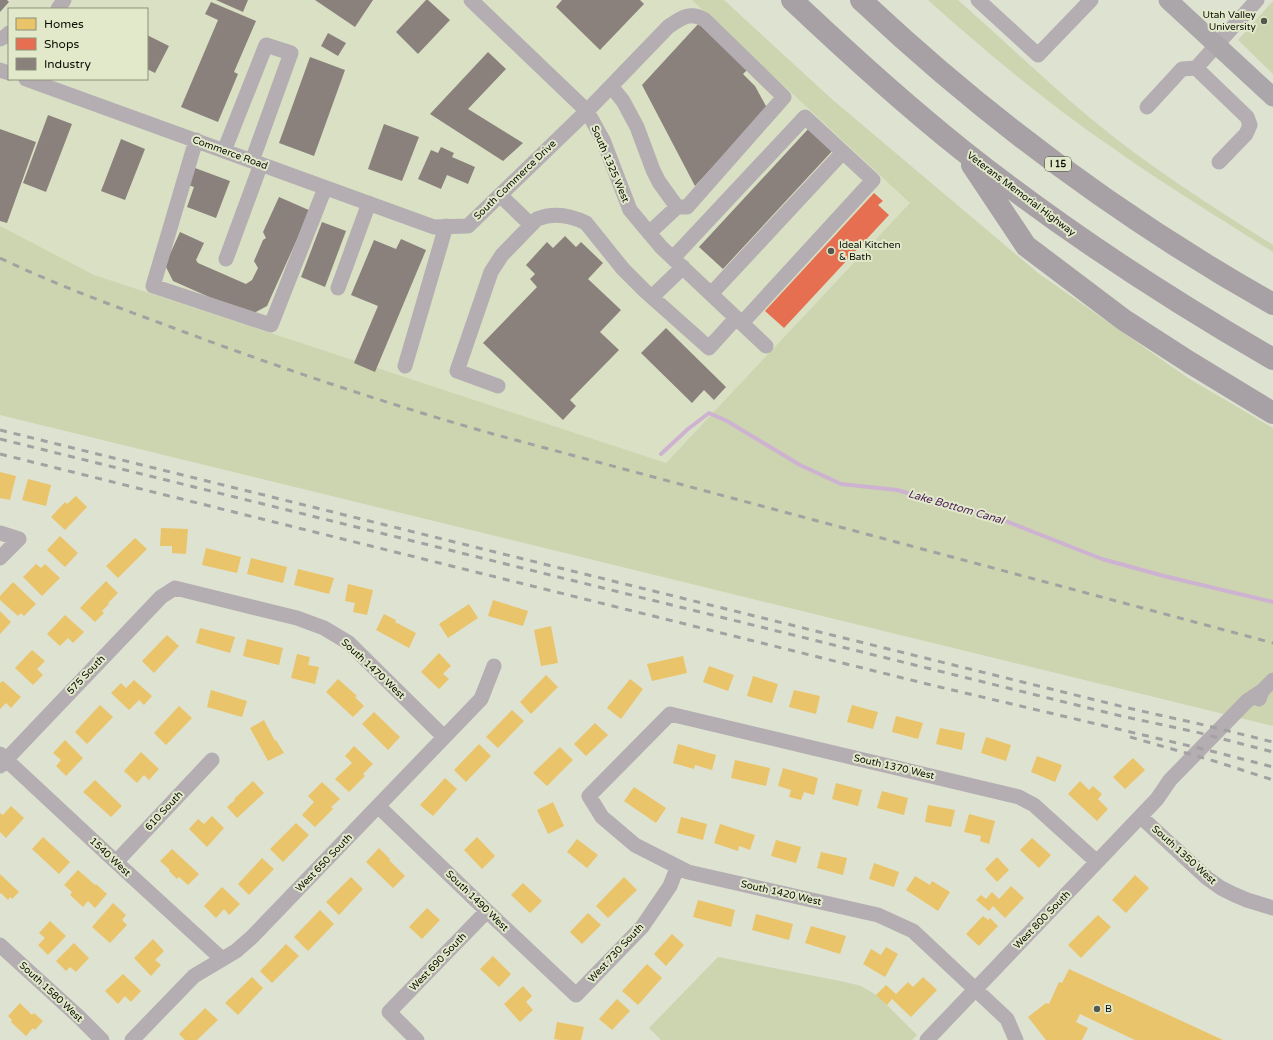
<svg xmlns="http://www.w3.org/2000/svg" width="1273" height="1040" viewBox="0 0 1273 1040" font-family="'Varela Round',sans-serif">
<rect width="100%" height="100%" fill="#dee2d1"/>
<path fill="#d9e0c3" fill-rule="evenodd" d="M0 0H692L911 203 666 463 94 275 0 226ZM9 9H147V79H9Z"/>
<path fill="#ccd5af" d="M692 0H724L834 101 1038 273 1188 378 1273 428V726L0 415V226L94 275 666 463 910 203Z
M928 0H958C1002 39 1044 79 1089 117 1146 165 1210 205 1273 245V252C1218 217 1163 184 1110 146 1046 102 986 52 928 0Z
M1273 1V74L1238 40Z
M718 957 845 982 861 986 878 996 917 1035 912 1040H661L649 1028Z"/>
<path fill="#e9c46a" d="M0 472 16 476 10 500 0 498Z
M28 479 51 485 46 506 22 500Z
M76 496 87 507 65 530 51 517 65 502 67 504Z
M161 528 188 529 186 554 172 553V546H160Z
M60 536 78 553 65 567 47 550Z
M135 538 147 549 118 578 106 566Z
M206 548 241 557 237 573 202 565Z
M251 558 287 567 283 583 247 574Z
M36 564 41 568 45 564 60 578 42 596 23 577Z
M298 569 334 578 329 594 294 585Z
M106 581 118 593 108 603 109 604 102 611 104 613 95 622 80 608Z
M13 582 36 604 24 616 21 613 18 616 0 600V596Z
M348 584 373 590 367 615 353 612 355 603 345 601Z
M493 600 528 611 523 626 488 616Z
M469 604 478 618 448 638 439 624Z
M0 611 11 622 0 634Z
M384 614 396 620 395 622 416 633 409 648 376 630Z
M65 615 84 632 73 643 68 638 60 646 47 634Z
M551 626 558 663 541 666 534 630Z
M200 628 235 637 230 653 196 643Z
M167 635 179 646 154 673 142 661Z
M247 639 283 648 279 665 243 656Z
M32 650 45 661 37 669 43 675 33 685 15 668Z
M439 653 451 666 443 674 449 679 439 689 421 672Z
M297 654 310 657 308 665 319 667 315 684 291 678Z
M683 656 687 673 652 681 647 664Z
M709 666 734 675 728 691 703 682Z
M546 675 558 687 531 714 520 702Z
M753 676 778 684 772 703 747 696Z
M338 679 357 696 355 697 364 706 353 717 326 692Z
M630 679 643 689 621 719 607 708Z
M134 680 152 696 144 705 139 700 129 710 111 693 121 683 126 688Z
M3 681 21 697 11 708 6 703 0 709V683Z
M211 690 247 701 242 717 207 707Z
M794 690 820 696 816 714 789 707Z
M100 705 113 717 87 744 75 732Z
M852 705 878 712 873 729 847 722Z
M179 706 192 718 166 745 154 733Z
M512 710 524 721 498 748 486 737Z
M374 712 400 737 388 750 362 724Z
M896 716 923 723 918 739 892 732Z
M264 720 275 741 276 740 284 753 268 761 250 728Z
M595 723 608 735 586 756 574 744Z
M940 728 965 733 962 750 936 744Z
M986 737 1011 745 1006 761 981 753Z
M65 740 83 758 66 776 56 766 61 760 53 753Z
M479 744 491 756 466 782 454 770Z
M678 744 716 755 712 770 695 765 694 769 673 763Z
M354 746 373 764 363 774 365 776 349 792 335 779 352 763 345 756Z
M560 747 573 760 547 786 533 773Z
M141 752 159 769 149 780 144 775 137 783 124 771Z
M1037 756 1062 765 1055 782 1031 772Z
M1133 758 1145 770 1125 789 1113 777Z
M735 760 770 768 766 786 731 778Z
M783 768 818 778 814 795 804 792 801 800 789 797 791 790 778 786Z
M445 778 457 789 433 816 420 805Z
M95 780 122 806 111 817 83 792Z
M253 781 264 793 237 818 227 807 235 800 234 799Z
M1080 781 1089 790 1093 786 1102 794 1098 799 1108 809 1097 821 1068 794Z
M322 782 340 799 331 807 333 809 315 827 302 815 314 802 308 796Z
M836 783 862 790 858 806 832 799Z
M634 787 666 808 656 823 624 801Z
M882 791 908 798 904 815 877 808Z
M553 802 564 826 548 834 537 810Z
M928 805 955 810 951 827 925 822Z
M11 806 24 818 6 838 0 832V813L3 815Z
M969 814 995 821 989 844 980 841 981 836 964 832Z
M212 816 224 828 207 847 189 829 198 819 204 824Z
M681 817 707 824 703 840 677 833Z
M296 823 309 835 283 862 270 849Z
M720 824 755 835 750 850 739 846 738 851 714 843Z
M43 837 70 862 59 874 32 849Z
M477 837 495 856 482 869 464 850Z
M1032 838 1051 855 1039 868 1020 850Z
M577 839 598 855 587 868 567 852Z
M776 840 801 847 796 863 771 856Z
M379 848 390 859 389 860 405 876 393 888 366 862Z
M172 849 199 874 188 885 179 877 177 879 169 871 170 870 160 861Z
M821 852 847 858 843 875 817 868Z
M997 857 1009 870 997 882 985 869Z
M262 858 274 869 249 895 238 884Z
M874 863 899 872 894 887 869 879Z
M78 870 95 885 96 884 107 894 95 908 88 901 83 907 70 895 72 892 64 885Z
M0 874 19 892 12 899 10 897 8 900 1 893 0 894Z
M1135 875 1149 888 1126 913 1112 900Z
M915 876 930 885 932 881 950 892 938 911 906 890Z
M351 877 363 889 339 915 326 902Z
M624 877 637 890 608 918 596 906Z
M523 883 542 901 530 913 511 895Z
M1011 886 1024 898 1005 918 993 906 989 911 976 900 981 895 986 899 992 892 999 899Z
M222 887 240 904 229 915 224 909 216 918 204 906Z
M698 900 735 910 731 927 693 917Z
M113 903 126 915 122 920 127 925 110 943 92 927Z
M427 908 440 920 422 939 409 927Z
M320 910 334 924 308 951 294 937Z
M588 913 601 925 582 944 570 932Z
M756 914 793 924 789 940 752 930Z
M1098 915 1111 927 1081 958 1068 945Z
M983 916 988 920 990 918 998 926 979 946 966 934Z
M50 921 66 936 48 955 38 945 45 938 39 933Z
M811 926 846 936 840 954 805 943Z
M672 934 684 945 666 966 654 954Z
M153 939 164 951 155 960 161 965 151 976 134 958Z
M74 943 89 958 76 972 70 967 66 971 56 961Z
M286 944 299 956 272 983 260 971Z
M886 947 898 954 885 977 863 964 871 949 881 955Z
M493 956 511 974 499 987 480 969Z
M647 964 662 978 638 1005 622 991Z
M1069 969 1223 1040H1135L1080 1014 1076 1022 1088 1028 1082 1040H1046L1028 1017 1046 1003 1049 1004 1059 982 1062 983Z
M123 974 141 991 131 1002 125 996 118 1004 105 991Z
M252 977 263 988 238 1015 225 1003Z
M923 977 937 990 911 1017 892 999 887 1005 876 995 886 985 896 994 908 982 913 987Z
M523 986 532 996 526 1002 533 1010 520 1022 504 1004Z
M617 999 630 1011 612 1030 599 1019Z
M20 1003 32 1015 34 1013 43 1021 35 1030 33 1028 26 1036 11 1022 12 1020 8 1016Z
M205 1008 218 1020 197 1040H185L179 1034Z
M557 1022 584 1027 581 1040H561L554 1039Z"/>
<path fill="#e76f51" d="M874 193 883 201 878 205 889 215 784 328 765 311Z"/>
<path fill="#8a817c" d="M0 0H7L9 2 0 12Z
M216 0H248L243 12Z
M315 0H373L355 27Z
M426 0H428L450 20 418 54 396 32Z
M562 0H640L644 4 600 50 556 7Z
M211 2 256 21 234 72 238 74 218 122 181 107 218 20 205 14Z
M700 22 749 68 743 74 755 86 767 108 695 186 642 85Z
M328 33 346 43 338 56 321 46Z
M147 35 169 46 155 73 147 69Z
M488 52 506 69 468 109 523 143 503 161 430 114Z
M310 57 345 70 314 156 279 143Z
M48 115 72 124 46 192 23 183Z
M384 124 419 137 402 181 368 169Z
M810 127 834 149 723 269 699 247Z
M0 129 36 142 7 223 0 221Z
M121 139 145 149 125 200 101 191Z
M441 147 454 153 452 157 475 167 468 184 447 175 441 189 418 179 431 150 438 153Z
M195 168 230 181 216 218 187 207 194 187 188 185Z
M279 197 311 211 303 226 267 306 250 315 173 281 165 265 180 232 204 243 196 260 198 263 246 284 252 280 258 268 254 261 263 240 266 238 263 232Z
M322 222 346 231 325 287 301 277Z
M565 236 576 247 581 242 603 263 588 279 621 310 600 332 619 350 570 400 576 406 563 420 483 343 537 287 530 279 535 274 526 265 547 242 553 248Z
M401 239 426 250 375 372 354 363 378 306 351 295 374 240 396 249Z
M666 328 726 387 714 400 704 390 692 403 641 353Z"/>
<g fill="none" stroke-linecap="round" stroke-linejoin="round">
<path stroke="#cdb2d2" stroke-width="4" d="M661 454 688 429 709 413 727 421 800 465 841 484 897 490 998 518 1102 559 1164 576 1273 602"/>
<path stroke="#b4aeb3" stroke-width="15" d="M471 0 587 111 603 140 630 210 661 247 766 346
M978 0 1038 55 1091 0
M58 9 64 0
M0 39 6 36 9 33
M1196 68 1247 117 1250 125 1246 134 1219 162
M0 70 9 73
M26 79 434 227 468 226 587 111 668 27C681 18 690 11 705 20L784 97 687 207H677
M611 86 623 101 637 127 653 170 659 182 677 207 649 233
M1147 107 1182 69 1196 68 1257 0
M196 140 153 286 271 325 325 188
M224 151 266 45 291 53 252 161
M500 195 531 225
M673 258 805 117 873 180 742 323
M226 259 261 164
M338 288 369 203
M711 294 843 152
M652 297 683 267
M405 366 446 226
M498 386 457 371 491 272 502 255 537 219C554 212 570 215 586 223L623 269 645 291 709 348 736 318
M0 533 19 539 0 558
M1259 699 1262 691 1273 680
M0 754 116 862 222 959
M0 766 161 597 175 588 297 618 324 628 349 643 444 737
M378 806 487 911 576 995 642 927 670 886 677 868
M1141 817 1207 878 1221 888 1233 894 1247 900 1273 908
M116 862 212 760
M0 945 79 1017 102 1040
M132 1040 194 976 236 951 252 937 378 806 481 699 494 666
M417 1040 389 1012 487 911
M927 1040 1157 799 1170 780 1247 701 1262 691
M1016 1040 1007 1019 913 931 878 915 688 872 635 845 602 817 589 796 670 714 1019 797 1034 805 1097 862"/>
<path stroke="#aba6aa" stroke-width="19" d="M1168 0 1273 97"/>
<path stroke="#a7a1a5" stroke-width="22" d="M792 0C847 52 903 103 962 150 1060 228 1164 296 1273 359
M861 0C985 117 1124 220 1273 304
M972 165 1026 246 1124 320 1189 362 1273 413"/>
<path stroke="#a3a1a1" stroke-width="3" stroke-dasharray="7 7" stroke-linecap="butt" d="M0 258C56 285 114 306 171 327 277 367 384 403 493 434L1273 643
M0 430 1128 708 1204 725 1273 742
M0 439 1121 716 1196 732 1273 752
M0 454 927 684 1211 751 1273 767
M1130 737 1214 761 1273 780"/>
</g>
<g fill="#55584c" stroke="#e2e9ca" stroke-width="1.5">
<circle cx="1264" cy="21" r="4"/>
<circle cx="831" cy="251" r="4"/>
<circle cx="1097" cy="1009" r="4"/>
</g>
<g text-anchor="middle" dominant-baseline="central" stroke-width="4" stroke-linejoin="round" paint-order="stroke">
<rect fill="#e2e9ca" stroke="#4c4f3f" stroke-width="1" x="1045" y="157" width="26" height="14" rx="3"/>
<g font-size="9" font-weight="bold" fill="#0b0d04">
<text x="1058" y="164">I 15</text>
</g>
<g font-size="10" fill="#0b0d04" stroke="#e2e9ca" text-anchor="start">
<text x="1256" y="15" text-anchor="end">Utah Valley<tspan x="1256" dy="12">University</tspan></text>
<text x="839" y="245">Ideal Kitchen<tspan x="839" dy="12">&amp; Bath</tspan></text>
<text x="1105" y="1009">B</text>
</g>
<g font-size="10" fill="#0b0d04" stroke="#e2e9ca">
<text transform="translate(230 153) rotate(20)">Commerce Road</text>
<text transform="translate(610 164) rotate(67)">South 1325 West</text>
<text transform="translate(515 180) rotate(-44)">South Commerce Drive</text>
<text transform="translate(1021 194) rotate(37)">Veterans Memorial Highway</text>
<text transform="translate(373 669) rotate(43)">South 1470 West</text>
<text transform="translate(86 675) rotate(-46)">575 South</text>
<text transform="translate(894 767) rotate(13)">South 1370 West</text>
<text transform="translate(164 811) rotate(-47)">610 South</text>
<text transform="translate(1184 855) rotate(42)">South 1350 West</text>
<text transform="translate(110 857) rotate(43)">1540 West</text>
<text transform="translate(324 863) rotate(-46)">West 650 South</text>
<text transform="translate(781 893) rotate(13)">South 1420 West</text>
<text transform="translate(477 901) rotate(44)">South 1490 West</text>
<text transform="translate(1042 920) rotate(-46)">West 800 South</text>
<text transform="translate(616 953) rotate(-47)">West 730 South</text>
<text transform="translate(438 962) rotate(-46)">West 690 South</text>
<text transform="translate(51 992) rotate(43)">South 1580 West</text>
</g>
<g font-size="11" font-style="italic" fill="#4e1d5b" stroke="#e2e9ca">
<text transform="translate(956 507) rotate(16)">Lake Bottom Canal</text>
</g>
</g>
<rect x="8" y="8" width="140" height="72" fill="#e2e9ca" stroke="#8c917b"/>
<rect x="16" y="18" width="20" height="12" fill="#e9c46a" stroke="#8c917b"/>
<text x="44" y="28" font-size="12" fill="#0b0d04">Homes</text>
<rect x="16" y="38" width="20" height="12" fill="#e76f51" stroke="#8c917b"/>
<text x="44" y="48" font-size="12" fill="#0b0d04">Shops</text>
<rect x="16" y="58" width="20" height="12" fill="#8a817c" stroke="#8c917b"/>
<text x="44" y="68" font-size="12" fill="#0b0d04">Industry</text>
</svg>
